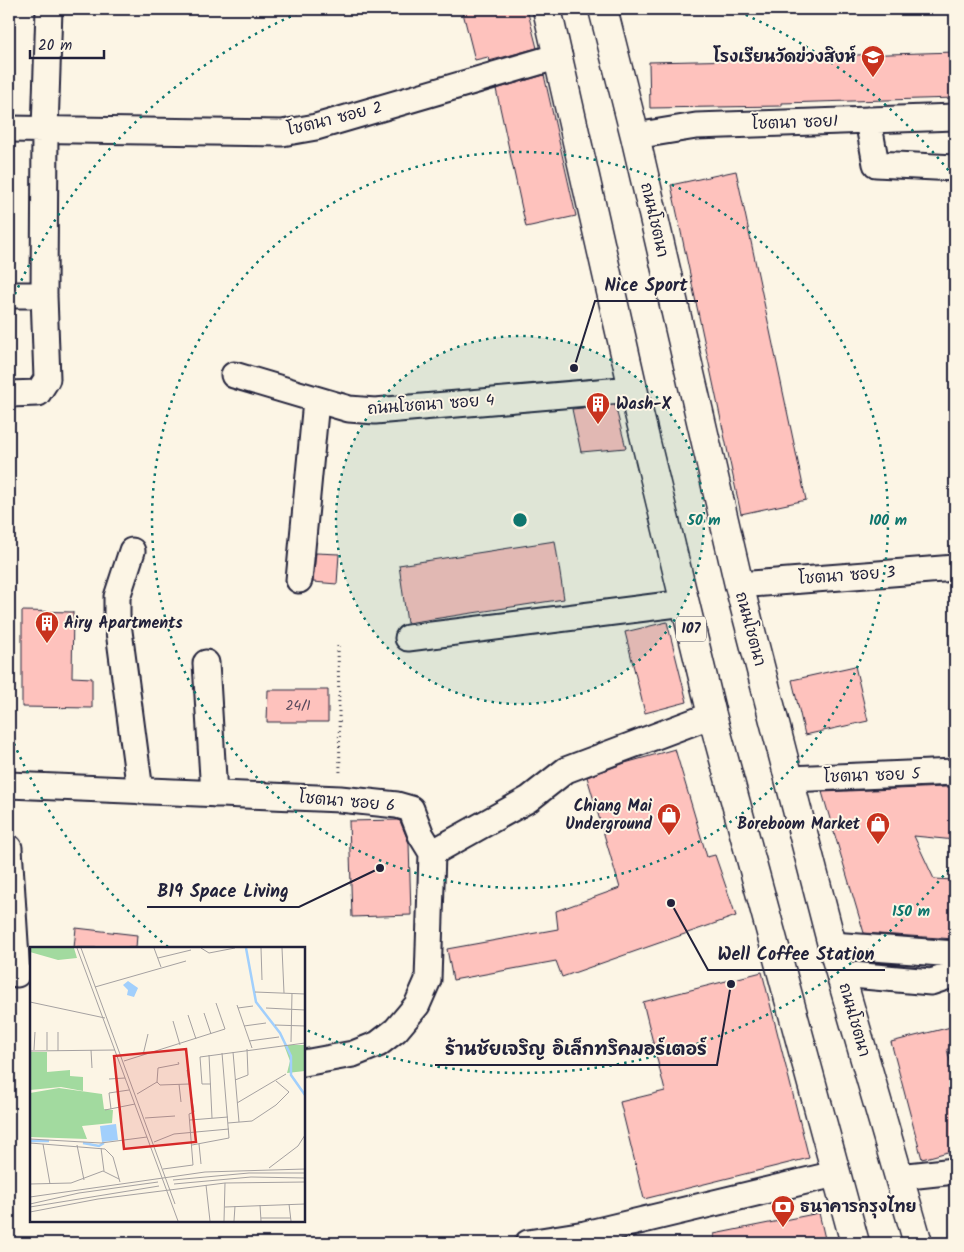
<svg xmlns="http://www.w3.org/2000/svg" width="964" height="1252" viewBox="0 0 964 1252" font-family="Kalam,'Playpen Sans Thai',sans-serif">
<rect width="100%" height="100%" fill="#fcf5e5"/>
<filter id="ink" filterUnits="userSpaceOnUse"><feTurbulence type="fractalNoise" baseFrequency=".02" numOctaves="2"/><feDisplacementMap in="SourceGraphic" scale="10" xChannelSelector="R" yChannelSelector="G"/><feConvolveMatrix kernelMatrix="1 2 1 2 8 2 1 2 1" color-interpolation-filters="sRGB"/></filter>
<g filter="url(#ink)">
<path fill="#fec2bd" stroke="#22223b" d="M462 9H527L537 48 489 61 488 57 475 60Z
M955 52V98L782 103V106L650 108 649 62 790 59V57Z
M544 75 576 216 526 227 496 89Z
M736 171 806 500 741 514 671 185Z
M615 405 626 448 581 452 572 409Z
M555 541 564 599 407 623 399 565Z
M316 553 339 554 337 584 313 582Z
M22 611 73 612 72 677 92 678V708L22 707Z
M667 622 687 702 645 713 625 632Z
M855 666 868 721 805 735 792 680Z
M268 690H328V722H267Z
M675 749 707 857 715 855 736 916 562 977 556 961 453 980 447 949 558 929 556 911 620 888 587 777 625 763Z
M945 787H955V840L914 836 934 879 955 880V939L864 933 822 792Z
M397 820 400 821 409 843 411 915 352 917 349 821Z
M76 928 137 935 136 948H74Z
M762 972 809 1158 644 1199 620 1102 665 1091 643 1002Z
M955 1026V1050L947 1049 955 1080V1150L922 1159 891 1042Z
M819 1213 826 1243H715L714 1234Z"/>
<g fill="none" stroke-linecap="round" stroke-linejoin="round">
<g stroke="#22223b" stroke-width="29">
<path id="minor" d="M868 120 876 164 955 168
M9 129 282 133 316 127 559 56
M635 136 696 126 955 117
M9 295H44
M234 375 349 409 375 411 633 389
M9 394 38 393 47 379 44 295 45 129 49 9
M132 551 117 597V616L140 791
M299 580 316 401
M739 585 955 568
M408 638 685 603
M206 663 214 794
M789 779 955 772
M9 785 340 799 397 805 411 809 421 835 432 853 529 799 566 770 712 715
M9 848 17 974
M832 945 955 954
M841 974 931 982 955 974
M304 1063 353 1054 378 1044 396 1030 417 1005 428 980 432 853
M899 1177 955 1171
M528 1243 585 1234 835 1174"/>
</g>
<g stroke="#22223b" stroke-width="31">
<path id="major" d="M547 9 633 389 712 715 855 1243
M603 9 635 136 739 585 832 945 918 1243"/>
</g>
<path stroke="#22223b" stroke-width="3" stroke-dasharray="1 4" stroke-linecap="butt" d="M338 646 340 776"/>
<use href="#minor" stroke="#fcf5e5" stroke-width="25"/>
<use href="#major" stroke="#fcf5e5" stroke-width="28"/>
</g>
</g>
<circle cx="520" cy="520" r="184" fill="#0f766e" fill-opacity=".12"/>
<g fill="none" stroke="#0f766e" stroke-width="2.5" stroke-dasharray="2.5 5">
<circle cx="520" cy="520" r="184"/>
<circle cx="520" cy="520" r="368"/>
<path d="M953 864A553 553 0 0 1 304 1029M168 947A553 553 0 0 1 9 732M9 308A553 553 0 0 1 308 9M732 9A553 553 0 0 1 953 176"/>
</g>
<defs>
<g id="school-pin" transform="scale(1.25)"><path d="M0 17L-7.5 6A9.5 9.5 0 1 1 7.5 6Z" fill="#c8321e" stroke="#fcf5e5"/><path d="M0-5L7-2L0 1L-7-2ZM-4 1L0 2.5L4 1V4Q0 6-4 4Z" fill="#fff"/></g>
<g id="building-pin" transform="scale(1.25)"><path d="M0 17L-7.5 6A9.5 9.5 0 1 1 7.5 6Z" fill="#c8321e" stroke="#fcf5e5"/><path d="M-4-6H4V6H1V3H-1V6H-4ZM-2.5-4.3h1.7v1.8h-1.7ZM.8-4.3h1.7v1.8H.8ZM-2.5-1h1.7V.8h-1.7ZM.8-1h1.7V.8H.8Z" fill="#fff"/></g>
<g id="shop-pin" transform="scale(1.25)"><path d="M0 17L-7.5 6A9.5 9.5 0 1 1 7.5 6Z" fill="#c8321e" stroke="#fcf5e5"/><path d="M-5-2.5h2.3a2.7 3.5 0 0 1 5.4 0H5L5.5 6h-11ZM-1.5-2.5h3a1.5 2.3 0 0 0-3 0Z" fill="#fff"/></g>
<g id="bank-pin" transform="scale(1.25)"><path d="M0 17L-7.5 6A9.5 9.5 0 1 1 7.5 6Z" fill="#c8321e" stroke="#fcf5e5"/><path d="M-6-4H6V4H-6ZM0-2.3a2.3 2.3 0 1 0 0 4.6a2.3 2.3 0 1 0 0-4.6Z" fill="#fff"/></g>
</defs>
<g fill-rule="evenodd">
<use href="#school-pin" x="873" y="57"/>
<use href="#building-pin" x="598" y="404"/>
<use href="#building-pin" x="47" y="623"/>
<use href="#shop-pin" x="669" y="815"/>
<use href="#shop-pin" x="878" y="824"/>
<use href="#bank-pin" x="783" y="1207"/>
</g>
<g text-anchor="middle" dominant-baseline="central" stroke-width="4" stroke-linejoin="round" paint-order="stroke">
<g font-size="14" fill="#594a5c">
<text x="298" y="706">24/1</text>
</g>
<rect fill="#fcf5e5" stroke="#63616e" stroke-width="1" x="676" y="616.5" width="30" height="25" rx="4"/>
<g font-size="15" font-weight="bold" fill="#22223b">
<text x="691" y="629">107</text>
</g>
<g font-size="16" font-weight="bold" fill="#22223b" stroke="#fcf5e5" text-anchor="end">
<text x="856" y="57">โรงเรียนวัดข่วงสิงห์</text>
<text x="616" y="404" text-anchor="start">Wash-X</text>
<text x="64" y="623" text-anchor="start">Airy Apartments</text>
<text x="652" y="806">Chiang Mai<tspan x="652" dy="18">Underground</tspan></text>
<text x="860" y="824">Boreboom Market</text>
<text x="800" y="1207" text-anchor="start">ธนาคารกรุงไทย</text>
</g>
<g font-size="16" fill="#22223b" stroke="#fcf5e5">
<text transform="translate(335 119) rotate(-14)">โชตนา ซอย 2</text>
<text transform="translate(795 123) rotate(-2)">โชตนา ซอย1</text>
<text transform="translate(654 220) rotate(77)">ถนนโชตนา</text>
<text transform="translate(431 405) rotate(-4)">ถนนโชตนา ซอย 4</text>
<text transform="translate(847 576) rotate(-4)">โชตนา ซอย 3</text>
<text transform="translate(750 629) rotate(75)">ถนนโชตนา</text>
<text transform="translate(872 776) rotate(-2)">โชตนา ซอย 5</text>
<text transform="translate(347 802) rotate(5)">โชตนา ซอย 6</text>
<text transform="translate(854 1020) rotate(74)">ถนนโชตนา</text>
</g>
</g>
<g transform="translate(30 947)">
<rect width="275" height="275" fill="#fcf5e5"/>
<path d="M0 1H44L47 11 28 13 0 5ZM254 98H275V124L257 126 260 114ZM0 105H17V125L40 123V129L53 130V144L31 140 0 143ZM29 141 72 147 74 162 83 163 82 176 52 179 57 192 0 190V146Z" fill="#a2da9f"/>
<path d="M98 34 108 41 104 50 97 48 98 43 93 38ZM86 177 88 193 72 195 70 179Z" fill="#a1cffc"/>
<path fill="none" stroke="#a1cffc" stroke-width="2.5" d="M216 1 226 55 250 86 261 109V128L275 148M0 194H19M53 196 69 199 74 196"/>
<path fill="none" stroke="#a5a1a1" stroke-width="1" d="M47 1 148 274M51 1 145 257M124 1 131 20M171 1 179 6 205 1M231 1 232 33M252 1 254 46M128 11 161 3M65 40 156 14M225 45 275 47M0 55 75 71M207 58 222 101M208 61 223 59M236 61 275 63M174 66 181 87M158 68 166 92M143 74 150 98M245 78 275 79M214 79 236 76M28 85V104M219 94 249 90M261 95 262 46M4 103 5 85M17 103V85M61 103 62 121M0 104 85 103M203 105 209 175M113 108 118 87M179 108 182 171M94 114 195 82 186 56M79 132 95 131M205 133 218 128 217 102M127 135 128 121 149 117 148 115M149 137 151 155M181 137H172L170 110 275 96M107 147 127 135 130 138 159 137M207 156 256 127M81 162 79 146 99 143M75 163 105 157M115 171 145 169M160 173 198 170M198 176 222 174 246 158 259 145 246 134M0 192 71 196 117 190M124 195 144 187 199 182M0 196 75 202 83 210 90 235M13 197 20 237M169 197 171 217M47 198 54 233M162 198 199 191 192 106M71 201 74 224M239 221 268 199 275 188M133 222 163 218 159 167 164 165 157 123M143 233 219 226H275M0 237 41 236 73 224 89 232M144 237 221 230 275 231M176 238 180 274M0 250 175 225 275 222M0 257 49 246 128 235M259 257 261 274M230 258 231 274M0 260 129 239M195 260 275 257M0 265 68 252 195 236 275 235M231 271H261M194 274 195 236M204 274 205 259"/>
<path fill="#d62828" fill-opacity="0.15" stroke="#d62828" stroke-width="2.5" d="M156 102 166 195 94 202 84 109Z"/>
<rect width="275" height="275" fill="none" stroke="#22223b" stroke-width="2.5"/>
</g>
<circle cx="520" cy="520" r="8" fill="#0f766e" stroke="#fcf5e5" stroke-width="2.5"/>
<g font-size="15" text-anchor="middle" font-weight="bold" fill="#0f766e" stroke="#fcf5e5" stroke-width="4" stroke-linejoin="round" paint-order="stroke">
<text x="704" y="525">50 m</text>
<text x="888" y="525">100 m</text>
<text x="911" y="916">150 m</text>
</g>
<path fill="none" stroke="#22223b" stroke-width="2" d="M574 368L595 301H698M380 868L299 907H147M671 903L708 970H885M731 984L717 1065H435"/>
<g fill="#22223b" stroke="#fcf5e5" stroke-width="2">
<circle cx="574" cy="368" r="5"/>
<circle cx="380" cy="868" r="5"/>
<circle cx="671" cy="903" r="5"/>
<circle cx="731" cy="984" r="5"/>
</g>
<g font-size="18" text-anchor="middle" font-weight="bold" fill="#22223b" stroke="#fcf5e5" stroke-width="4" stroke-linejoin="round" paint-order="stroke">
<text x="646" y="291">Nice Sport</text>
<text x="223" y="897">B19 Space Living</text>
<text x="796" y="960">Well Coffee Station</text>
<text x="576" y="1055">ร้านชัยเจริญ อิเล็กทริคมอร์เตอร์</text>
</g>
<rect width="964" height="1252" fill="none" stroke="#fcf5e5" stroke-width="30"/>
<rect x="15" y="15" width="934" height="1222" fill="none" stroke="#22223b" stroke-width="2" filter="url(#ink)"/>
<path d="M30 50v8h74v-8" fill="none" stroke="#22223b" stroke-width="2.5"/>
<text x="38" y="50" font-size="15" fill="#22223b" stroke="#fcf5e5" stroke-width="4" paint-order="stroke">20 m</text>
</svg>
